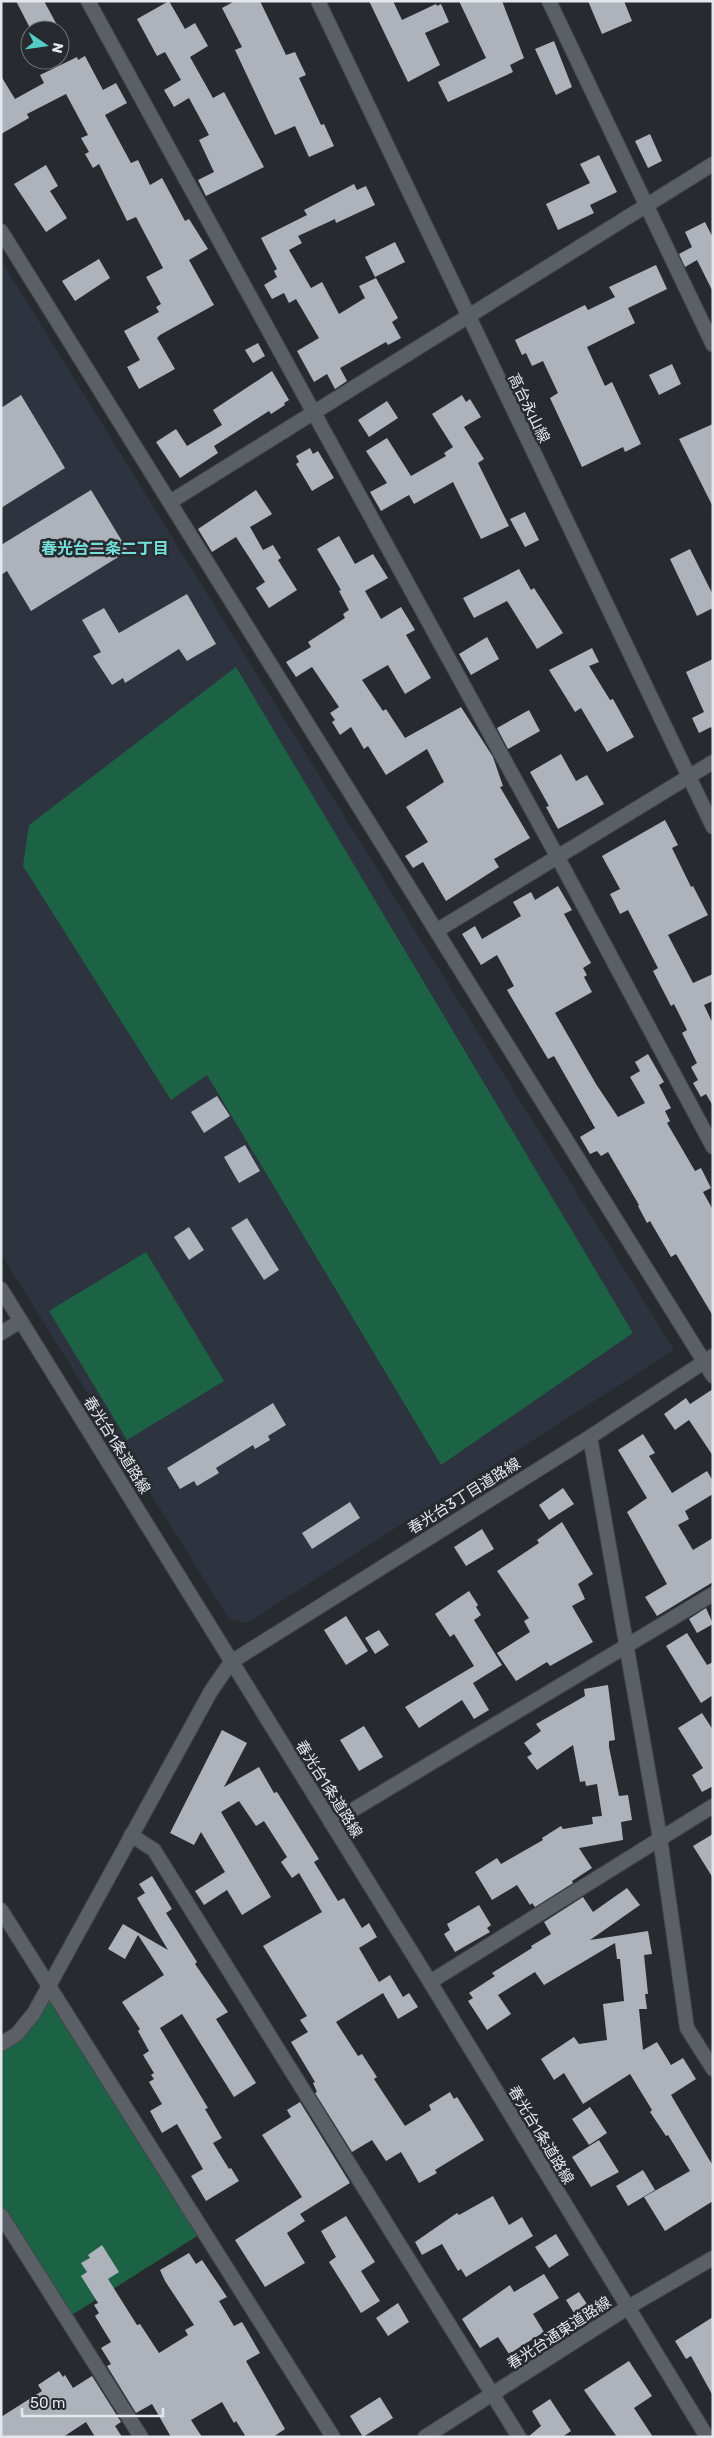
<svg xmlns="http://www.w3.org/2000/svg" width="714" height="2438" viewBox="0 0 714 2438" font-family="Rubik,'Noto Sans JP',sans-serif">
<rect width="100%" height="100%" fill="#272b30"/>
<path fill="#2d343f" d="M1 260 674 1350 247 1623 229 1619 1 1254Z"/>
<path fill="#1c6244" d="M236 667 633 1333 441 1465 207 1075 171 1100 23 866 29 825Z
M146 1252 224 1381 127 1440 49 1311Z
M49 1985 205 2231 67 2318 1 2215V2044Z"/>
<path fill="#aeb3bb" d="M16 1H44L57 25 47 30H31Z
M169 1 185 29 195 23 208 46 190 57 213 98 224 92 264 167 206 196 198 180 214 172 199 140 209 135 189 98 174 107 164 90 181 80 165 52 157 56 137 19Z
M235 1H260L286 55 295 52 306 75 299 78 321 125 324 124 334 146 309 157 295 126 275 135 235 50 242 47 222 8Z
M369 1H393L402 20 436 4 437 6 441 4 449 22 425 33 440 65 408 82Z
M459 1H502L524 58 510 65 513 72 448 102 438 82 486 58Z
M588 1H624L632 21 602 34Z
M554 41 572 87 556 95 535 49Z
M85 56 103 90 116 83 127 103 105 115 131 163 138 160 150 185 162 178 185 221 189 219 208 249 189 260 214 305 160 335 157 338 175 369 139 389 127 367 140 360 124 331 159 312 156 307 161 304 146 277 163 268 136 217 127 221 99 164 93 168 85 154 89 152 81 138 88 135 66 94 27 114 29 118 1 134V76L15 99 44 83 40 75 77 57 78 60Z
M650 134 662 161 648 168 635 141Z
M599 155 617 192 590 205 594 213 558 230 546 204 590 183 580 164Z
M46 165 58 186 50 191 67 218 46 232 14 184Z
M354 184 357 190 366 186 375 205 336 223 335 219 298 236 302 243 289 250 311 288 322 282 339 314 365 298 359 286 376 278 398 318 392 322 401 338 388 345 386 342 340 368 347 381 335 389 327 374 314 382 297 351 319 338 296 299 289 303 284 293 272 299 264 285 277 277 274 271 277 269 261 238 307 215 304 210Z
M705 222 713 238V292L697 260 685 267 679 254 692 247 685 232Z
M395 242 405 262 375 277 365 257Z
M99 259 110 278 75 301 62 281Z
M656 265 667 289 628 308 635 323 587 347 605 386 612 382 641 444 625 452 623 447 582 467 550 398 558 393 543 361 532 366 526 353 522 355 515 340 585 305 588 310 615 297 609 287Z
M258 343 265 356 253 363 245 350Z
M672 364 681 384 659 395 649 375Z
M272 371 289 400 284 403 285 405 271 414 269 411 214 446 218 453 180 478 156 442 176 429 187 446 222 425 213 410Z
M21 395 65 468 1 508V408Z
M462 395 466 402 470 399 481 417 464 427 484 459 478 463 509 526 481 539 453 482 414 504 409 495 381 511 370 492 387 483 366 451 387 438 411 476 446 456 444 453 453 447 432 414Z
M387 401 398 418 369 437 358 420Z
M713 424V507L679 439Z
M310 448 313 454 318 451 334 478 312 491 296 464 299 462 296 456Z
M91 490 128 551 31 611 7 571 1 575V545Z
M256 490 272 514 250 527 263 550 273 545 281 558 278 560 297 590 269 608 256 588 265 582 236 537 212 552 198 529Z
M525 512 539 540 525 547 510 519Z
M339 536 355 564 373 554 388 578 365 591 381 619 401 607 415 630 406 635 431 678 405 694 388 665 362 680 383 711 386 709 405 738 461 707 493 757 503 786 500 787 530 838 494 859 499 867 446 901 423 862 413 868 405 856 428 842 406 807 444 782 427 749 386 775 368 746 364 749 351 727 340 735 332 722 335 720 330 713 339 707 312 667 296 677 286 662 311 647 308 642 345 618 343 614 349 610 339 591 341 590 317 549Z
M690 549 713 595V608L697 616 670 559Z
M519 569 531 590 534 588 563 633 537 649 507 601 474 618 463 598Z
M187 594 216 644 187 661 179 649 125 683 123 678 112 685 93 656 101 652 82 620 104 608 119 633Z
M487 637 499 659 471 675 459 654Z
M592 648 599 662 589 666 610 700 613 699 634 737 607 752 581 708 575 712 549 670Z
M713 659V731L711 727 699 733 692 718 704 712 686 672Z
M529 710 540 731 508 749 497 728Z
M561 754 576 781 587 775 604 804 558 829 546 807 549 806 530 772Z
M665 820 678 845 672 848 691 887 693 886 708 915 668 935 693 983 713 974V1001L704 1005 713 1024V1106L706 1094 701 1097 693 1083 698 1080 691 1067 697 1063 682 1033 687 1030 674 1004 671 1006 653 971 658 968 628 910 620 914 610 894 620 889 602 856Z
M558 886 572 910 564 914 591 963 583 968 587 975 584 977 592 992 555 1013 596 1084 618 1117 645 1103 630 1077 640 1071 635 1062 648 1054 664 1082 659 1085 671 1108 665 1111 670 1121 667 1123 695 1171 701 1168 711 1188 703 1192 713 1210V1316L676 1254 671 1257 650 1221 647 1223 638 1206 639 1205 608 1152 601 1156 597 1151 590 1154 580 1137 595 1128 554 1056 548 1059 507 990 514 986 497 955 481 965 462 934 475 926 482 939 521 916 513 902 531 892 535 900Z
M217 1096 230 1116 204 1133 191 1112Z
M245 1145 260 1171 239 1183 224 1157Z
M247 1218 279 1270 264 1280 231 1228Z
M189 1227 204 1250 189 1260 174 1237Z
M713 1389V1456L689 1420 675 1430 664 1414 686 1398 690 1404Z
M273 1403 286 1425 268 1436 270 1440 255 1449 253 1445 216 1468 219 1473 197 1486 194 1481 180 1489 167 1468Z
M643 1434 655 1453 649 1456 672 1493 707 1471 713 1481V1494L685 1511 689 1519 678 1525 693 1550 713 1538V1582L657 1616 645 1597 667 1584 627 1512 647 1498 618 1450Z
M563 1488 574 1504 549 1520 539 1505Z
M350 1502 360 1518 312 1549 302 1533Z
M562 1522 593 1574 578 1584 585 1599 572 1606 593 1642 550 1666 547 1662 516 1681 497 1653 530 1632 524 1621 529 1618 497 1571 539 1543 537 1540Z
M482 1529 494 1549 466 1566 454 1547Z
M469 1591 478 1605 476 1607 481 1615 474 1620 502 1665 473 1683 489 1710 474 1719 462 1700 419 1728 405 1707 474 1666 454 1634 450 1637 435 1614Z
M706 1608 713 1624 697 1633 689 1619Z
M346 1616 368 1651 346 1665 324 1630Z
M379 1630 389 1645 375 1654 365 1638Z
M687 1633 707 1665 713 1662V1695L701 1703 666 1646Z
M608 1685 615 1740 609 1741V1747L619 1796 628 1795 632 1820 621 1822 623 1840 579 1848 592 1868 572 1881 573 1883 535 1907 532 1903 530 1905 517 1885 492 1900 475 1872 497 1858 501 1864 543 1840 542 1838 561 1826 563 1829 593 1824 592 1817 602 1816 597 1784 586 1786 585 1781 580 1782 573 1745 537 1770 527 1757 532 1754 524 1743 541 1731 536 1724 585 1696 584 1689Z
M702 1713 713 1730V1786L702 1792 692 1775 703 1768 678 1728Z
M364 1726 383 1757 359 1771 340 1740Z
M222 1730 247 1743 224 1787 259 1767 274 1793 277 1792 319 1859 314 1862 338 1901 344 1898 362 1928 369 1923 377 1937 359 1948 379 1982 390 1975 403 1997 409 1993 418 2007 398 2019 383 1993 336 2022 358 2056 362 2054 377 2077 374 2079 405 2126 431 2110 429 2105 450 2092 454 2099 457 2097 484 2140 435 2170 437 2173 419 2183 401 2152 386 2161 372 2140 352 2152 315 2093 317 2092 313 2083 315 2082 291 2042 308 2032 300 2020 307 2016 263 1946 322 1912 299 1873 292 1878 281 1862 287 1857 264 1821 256 1826 239 1801 221 1812 271 1897 242 1915 227 1890 204 1905 195 1891 225 1872 201 1832 194 1845 170 1833Z
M713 1834V1878L693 1846Z
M152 1876 172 1909 166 1913 197 1962 195 1964 228 2012 216 2019 256 2083 234 2097 182 2014 160 2028 208 2108 205 2109 222 2138 213 2143 229 2169 231 2168 239 2181 206 2201 191 2176 203 2169 177 2124 162 2133 150 2111 162 2104 149 2082 154 2079 151 2075 154 2073 143 2055 149 2051 138 2031 140 2029 122 2002 164 1975 138 1935 125 1959 108 1949 123 1924 168 1950 137 1898 145 1893 139 1884Z
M627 1888 640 1905 590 1940 648 1931 652 1954 644 1955 648 1994H645L647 2009H639L643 2050 657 2042 671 2065 683 2058 696 2079 671 2095 713 2166V2201L665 2231 644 2197 690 2171 668 2135 666 2136 650 2112 652 2110 630 2074 583 2104 564 2073 554 2080 541 2059 574 2037 579 2044 607 2040 603 2004 624 2001 620 1959H617L615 1943 544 1985 535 1972 498 1995 511 2014 487 2030 468 2001 473 1998 469 1993 495 1976 492 1973 532 1948 531 1946 551 1934 544 1922 583 1897 593 1912Z
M479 1905 491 1925 487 1928 490 1932 455 1952 444 1934 450 1930 447 1924Z
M300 2102 350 2183 300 2214 305 2221 287 2233 305 2263 265 2287 235 2240 302 2197 262 2135 291 2117 287 2110Z
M590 2107 607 2133 589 2145 572 2119Z
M599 2140 619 2172 591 2187 572 2157Z
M643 2170 655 2190 628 2206 616 2186Z
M493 2196 509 2225 522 2217 533 2236 466 2277 461 2269 458 2271 442 2244 422 2255 415 2242 457 2213 459 2215Z
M346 2216 375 2262 361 2271 380 2301 361 2313 329 2262 336 2257 321 2231Z
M556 2234 569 2255 549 2268 535 2247Z
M102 2245 119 2272 108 2279 137 2325 140 2324 159 2353 188 2335 185 2330 194 2325 165 2281 160 2270 189 2253 196 2264 202 2260 227 2297 219 2301 234 2326 242 2322 260 2353 246 2361 285 2429 273 2437H246L236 2421 234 2423 222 2402 191 2420 202 2437H171L152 2404 136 2413 107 2366 111 2364 101 2348 111 2342 95 2316 99 2313 94 2305 98 2303 81 2276 87 2272 81 2263 90 2258 88 2255Z
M544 2274 559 2298 533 2314 544 2332 509 2354 498 2337 480 2348 462 2319 510 2285 514 2292Z
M579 2292 587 2304 574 2313 566 2300Z
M398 2303 409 2322 388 2336 376 2318Z
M713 2317V2396L691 2356 686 2359 675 2341Z
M629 2361 652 2396 634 2408 653 2437H617L584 2390Z
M59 2371 63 2377 65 2375 73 2388 92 2376 121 2422 115 2426 122 2437H95L86 2422 63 2437H1V2417L42 2391 38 2385Z
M380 2397 393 2418 363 2437 350 2416Z
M550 2399 571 2431 562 2437H528L541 2426 532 2411Z"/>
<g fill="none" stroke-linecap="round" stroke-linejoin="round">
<g stroke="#43464b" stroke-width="16">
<path id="minor" d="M88 1 557 856 713 1147
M549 1 713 345
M1 231 713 1376
M170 502 713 164
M436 931 713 762
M1 1289 430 1982 707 2437
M1 1333 21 1321
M590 1437 660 1838 687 2028 713 2069
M331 1823 713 1594
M131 1835 154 1850 519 2437
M1 1910 333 2437
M430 1982 713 1806
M1 2044 17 2034 34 2013 211 1691 231 1662 590 1437 713 1356
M1 2215 141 2437
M425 2437 627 2308 713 2258"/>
</g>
<g stroke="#43464b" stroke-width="16">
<path id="tertiary" d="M318 1 713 827"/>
</g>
<use href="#minor" stroke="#5b6067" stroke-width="14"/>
<use href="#tertiary" stroke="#5b6067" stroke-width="14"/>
</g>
<g text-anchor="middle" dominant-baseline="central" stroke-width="5" stroke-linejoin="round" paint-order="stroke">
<g font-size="15" fill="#e4e7eb" stroke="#272b30">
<text transform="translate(529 408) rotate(64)">高台永山線</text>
<text transform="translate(117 1445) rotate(58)">春光台1条道路線</text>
<text transform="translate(464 1496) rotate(-32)">春光台3丁目道路線</text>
<text transform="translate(329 1789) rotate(58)">春光台1条道路線</text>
<text transform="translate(541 2135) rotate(59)">春光台1条道路線</text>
<text transform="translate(559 2333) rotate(-33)">春光台通東道路線</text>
</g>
<g font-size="16" font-weight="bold" fill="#75e0da" stroke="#272b30">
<text x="105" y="548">春光台二条二丁目</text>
</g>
</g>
<rect width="714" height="2438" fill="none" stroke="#e4e7eb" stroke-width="5"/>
<g transform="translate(45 45) rotate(103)"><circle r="24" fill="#272b30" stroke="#73767b"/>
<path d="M0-4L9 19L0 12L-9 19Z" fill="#54cdc7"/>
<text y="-8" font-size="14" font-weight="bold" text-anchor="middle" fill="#e4e7eb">N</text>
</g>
<path d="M22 2408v8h141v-8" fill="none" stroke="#e4e7eb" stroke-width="2.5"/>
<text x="30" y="2408" font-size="15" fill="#e4e7eb" stroke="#272b30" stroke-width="4" paint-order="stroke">50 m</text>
</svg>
